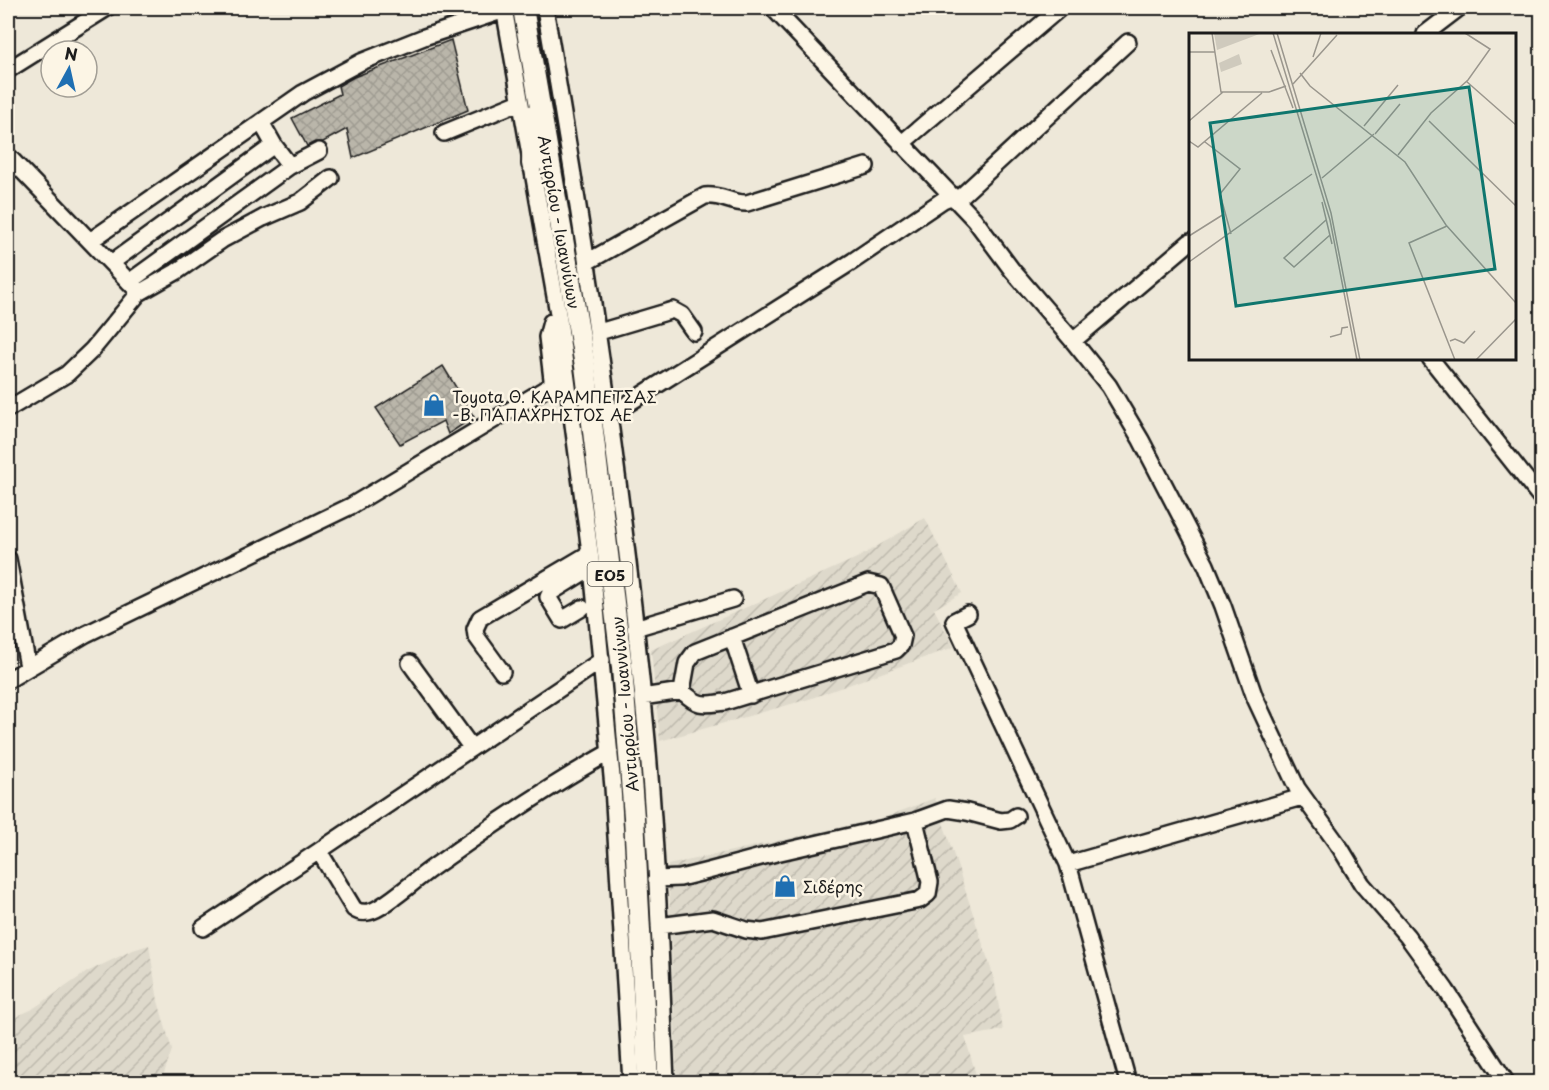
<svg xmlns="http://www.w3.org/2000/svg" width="1549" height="1090" viewBox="0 0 1549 1090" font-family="'Playpen Sans',sans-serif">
<defs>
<pattern id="industrial-furrows" width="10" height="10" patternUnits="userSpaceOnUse" patternTransform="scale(1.5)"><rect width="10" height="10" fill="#ded9cb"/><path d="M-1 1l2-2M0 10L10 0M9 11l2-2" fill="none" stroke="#bebaae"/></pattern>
<pattern id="building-cross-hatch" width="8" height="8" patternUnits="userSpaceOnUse" patternTransform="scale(1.5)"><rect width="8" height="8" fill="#bab6aa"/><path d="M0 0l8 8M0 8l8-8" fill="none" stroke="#9f9c92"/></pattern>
</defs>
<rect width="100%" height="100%" fill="#eee8d9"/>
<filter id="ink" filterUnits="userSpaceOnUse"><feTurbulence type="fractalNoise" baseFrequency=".0167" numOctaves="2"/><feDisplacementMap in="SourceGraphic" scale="12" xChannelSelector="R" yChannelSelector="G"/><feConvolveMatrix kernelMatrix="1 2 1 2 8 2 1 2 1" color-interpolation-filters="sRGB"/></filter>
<g filter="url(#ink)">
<path fill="url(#industrial-furrows)" d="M925 518 962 593 934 609 954 647 809 699 660 741 651 650 859 557Z
M935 798 994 978 1003 1030 965 1037 978 1082H677L668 865 883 818Z
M149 945 158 1001 172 1050 161 1082H8V1020L31 1010 87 972 133 950Z"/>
<path fill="url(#building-cross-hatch)" stroke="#1c1c1c" stroke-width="1.5" d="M451 40 468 110 353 158 347 129 323 142H315L307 146 292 118 340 94 338 86 354 77Z
M443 366 474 417 448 434 443 421 400 444 376 408Z"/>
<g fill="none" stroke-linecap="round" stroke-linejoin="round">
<g stroke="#1c1c1c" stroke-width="20">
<path id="minor" d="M504 8 559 319 592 567 613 787 631 1082
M545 8C587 251 624 494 647 740 657 854 661 968 666 1082
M773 8 974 219 1012 270 1073 341 1109 386 1141 440 1206 565 1223 606 1255 698 1297 788 1341 849 1362 884 1407 936 1446 990 1506 1082
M1425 34 1459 8
M8 70 107 8
M444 133 520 102
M901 144 1060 8
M8 156 135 288
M290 166 319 151
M957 200 1128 42
M90 241 303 93 361 62 424 37 505 10
M587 262 705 196C721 194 732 204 747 203L866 166
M111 263 274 145
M129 282 290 166 274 145 261 122
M559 319 551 322 547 337 552 379 555 383 564 386
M599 332 673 310 682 315 694 332
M1073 341 1190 242
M1430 358 1542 499
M8 409 67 374 92 350 139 293 176 272 222 240 263 218 300 202 331 178
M610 415 853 261 943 200 953 196
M8 559 28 667
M582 608 562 620 548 597 550 593 592 567
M968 614 954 621 1068 864
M635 628 733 599
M732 637 751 695
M602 660 319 851 354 909C362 915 372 912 380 907 398 896 414 881 432 868 489 827 549 786 610 752
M410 663 471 747
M502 672 476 636 475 629 480 618 590 553
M8 680 86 634 351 506 555 383
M642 697 682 691C699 707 703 705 725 702L896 650 901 645 903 636 881 586 868 583 695 652 687 663 682 691
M656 879 680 878 708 871 776 853 915 821 948 809 967 812 1001 821 1010 820 1016 816
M659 926 713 919 746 930 762 932 920 900 928 894 930 882 915 821
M203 928 319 851
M1128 1082 1068 864 1302 797"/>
</g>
<g stroke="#1c1c1c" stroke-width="24">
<path id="major" d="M523 8 585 366 622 668 634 817 648 1082
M532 164 533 115"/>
</g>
<use href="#minor" stroke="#fcf5e5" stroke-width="15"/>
<use href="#major" stroke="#fcf5e5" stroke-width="20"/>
</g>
</g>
<defs>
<g id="shop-bare" transform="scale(1.8)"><path d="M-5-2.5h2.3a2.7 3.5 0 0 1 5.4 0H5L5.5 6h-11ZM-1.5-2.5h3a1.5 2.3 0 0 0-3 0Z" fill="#1f6fb2" stroke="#fcf5e5" stroke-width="2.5" paint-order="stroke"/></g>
</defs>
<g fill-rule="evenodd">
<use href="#shop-bare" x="434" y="405"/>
<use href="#shop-bare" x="785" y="886"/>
</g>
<g text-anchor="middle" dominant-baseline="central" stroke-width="5" stroke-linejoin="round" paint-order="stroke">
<rect fill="#fcf5e5" stroke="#5f5d58" stroke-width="1.5" x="587.5" y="562" width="45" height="24" rx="4.5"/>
<g font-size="15" font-weight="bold" fill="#1c1c1c">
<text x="610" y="574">ΕΟ5</text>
</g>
<g font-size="16" fill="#1c1c1c" stroke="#fcf5e5">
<text transform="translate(560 222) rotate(80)">Αντιρρίου - Ιωαννίνων</text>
<text transform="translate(624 704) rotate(-95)">Αντιρρίου - Ιωαννίνων</text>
</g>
<g font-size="16" fill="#1c1c1c" stroke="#fcf5e5" text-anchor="start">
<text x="452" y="396">Toyota Θ. ΚΑΡΑΜΠΕΤΣΑΣ<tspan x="452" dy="18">-Β. ΠΑΠΑΧΡΗΣΤΟΣ ΑΕ</tspan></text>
<text x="803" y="886">Σιδέρης</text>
</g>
</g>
<g transform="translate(1189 33)">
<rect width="327" height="327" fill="#eee8d9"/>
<path d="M50 21 53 31 32 39 30 30Z" fill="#cfcabd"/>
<path d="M25 0H73L28 17Z" fill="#cfcabd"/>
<path fill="none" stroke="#9a968d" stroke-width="1.5" d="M23 0 32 59H80L97 53M84 0 141 187 168 327M88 0 142 180 171 327M82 17 104 75M0 19H26M124 24 132 0M111 40 121 53 216 129 257 192 327 270M277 48 327 92M104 51 148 2M0 88 34 59M240 88 327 173M175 93 209 52M186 101 211 71M0 108 9 114 73 60M16 109 51 136 31 161 42 201M209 122 242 80 279 47 301 16 276 0M133 145 185 101M133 169 143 211M137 187 95 225 105 234 141 202M258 193 220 210 266 327M0 203 35 181M0 229 123 141M141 304 152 301 153 295 159 294M261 308 266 306 275 310 286 298M287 327 327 286"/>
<path fill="#0f766e" fill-opacity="0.15" stroke="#0f766e" stroke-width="3" d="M280 54 306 236 47 273 21 90Z"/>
<rect width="327" height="327" fill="none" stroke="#1c1c1c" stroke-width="3"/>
</g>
<rect width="1549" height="1090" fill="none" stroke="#fcf5e5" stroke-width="30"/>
<rect x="15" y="15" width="1519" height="1060" fill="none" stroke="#1c1c1c" stroke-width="2" filter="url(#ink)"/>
<g transform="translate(69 69) rotate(8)"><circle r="28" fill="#fcf5e5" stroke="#a29e95" stroke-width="1.5"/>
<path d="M0-4.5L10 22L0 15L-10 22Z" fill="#1f6fb2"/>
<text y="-9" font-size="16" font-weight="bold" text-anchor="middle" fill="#1c1c1c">N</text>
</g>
</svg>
